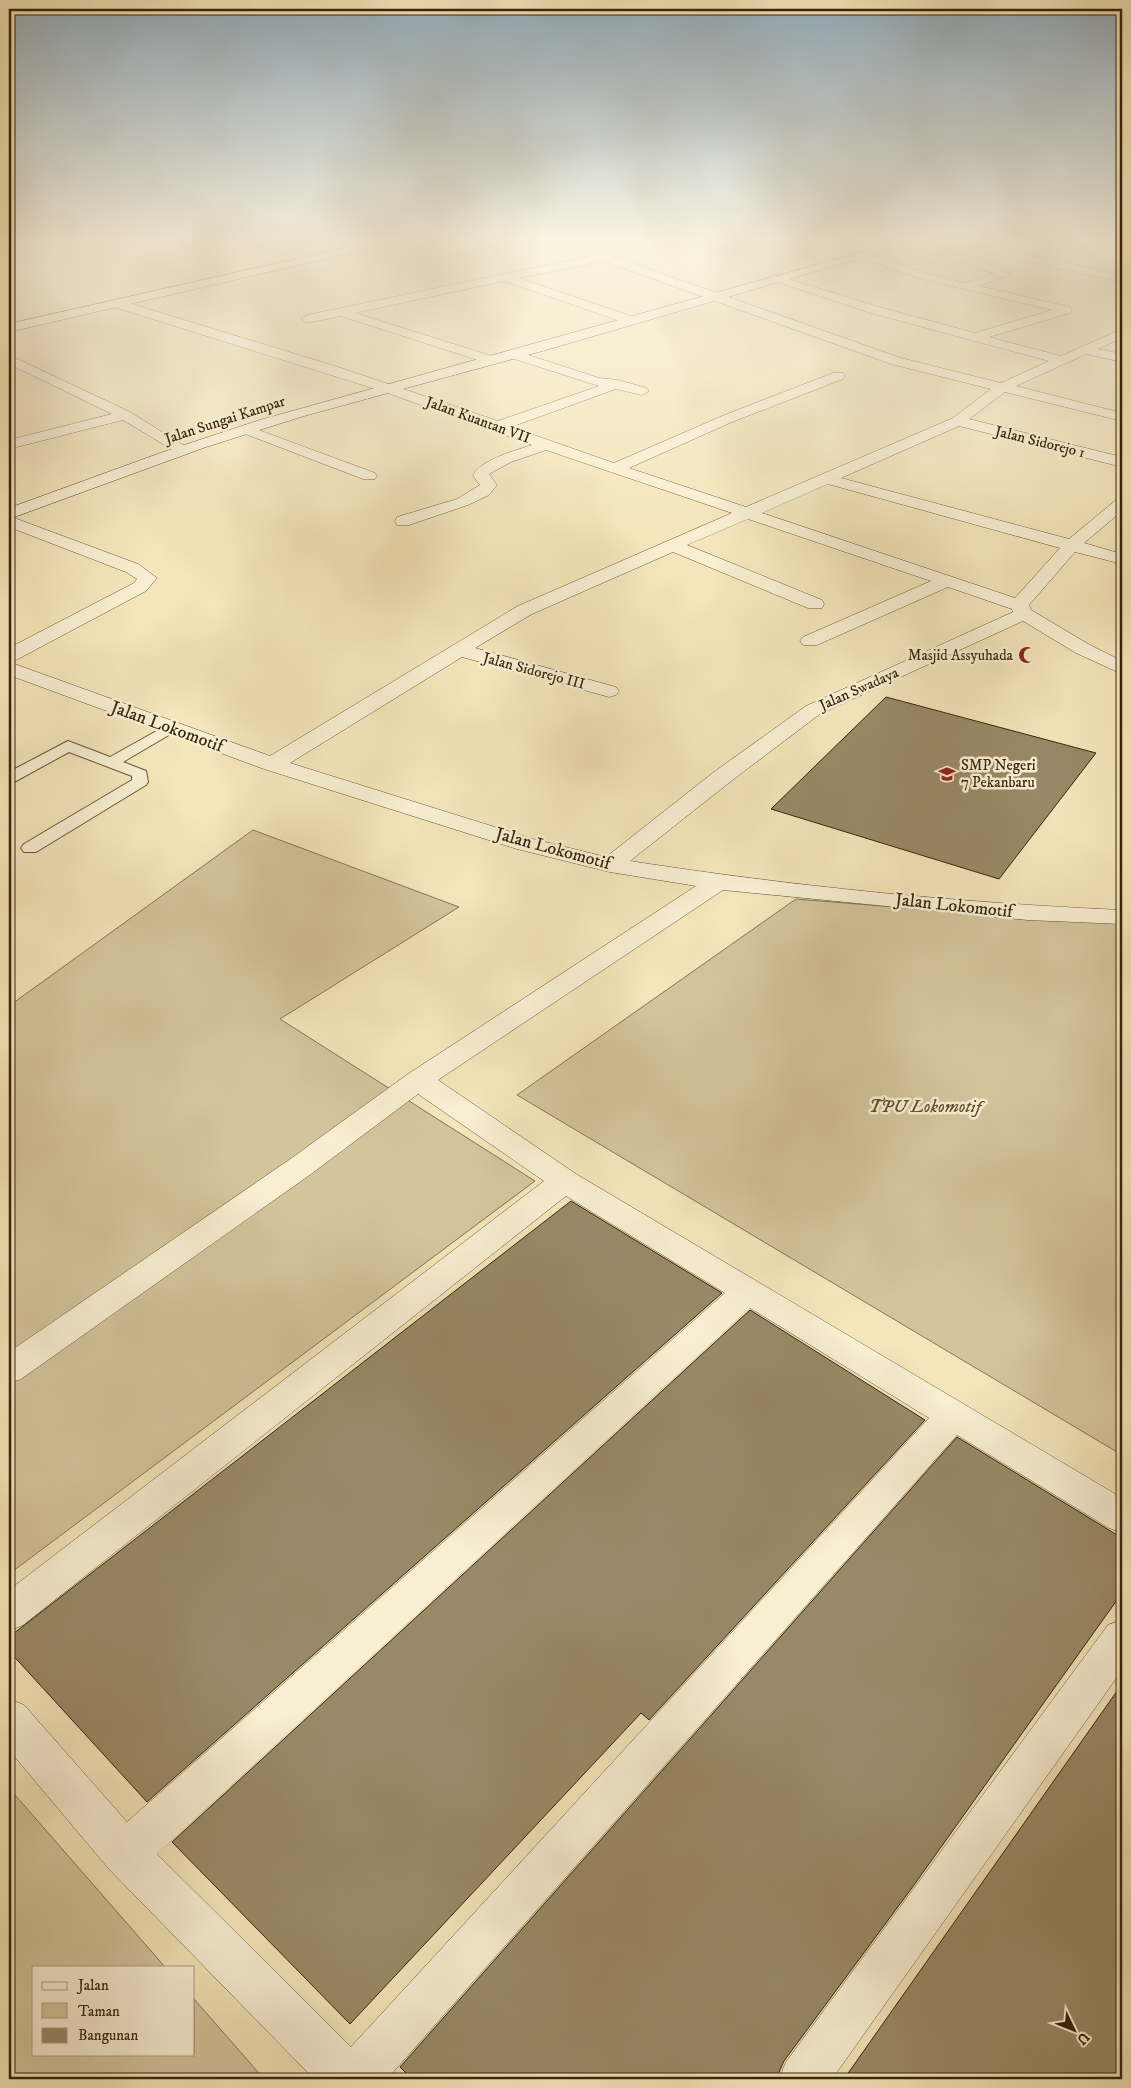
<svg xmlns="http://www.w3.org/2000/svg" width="1131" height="2088" viewBox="0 0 1131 2088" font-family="'IM FELL DW Pica',serif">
<rect width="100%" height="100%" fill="#f4e5ba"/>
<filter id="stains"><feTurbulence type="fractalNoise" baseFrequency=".004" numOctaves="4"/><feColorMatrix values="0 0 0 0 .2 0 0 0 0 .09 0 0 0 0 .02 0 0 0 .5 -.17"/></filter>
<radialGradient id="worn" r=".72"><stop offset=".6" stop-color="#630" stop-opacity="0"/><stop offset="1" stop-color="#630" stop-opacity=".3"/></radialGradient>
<path fill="#d4c49c" stroke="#857454" d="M253 830 459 907 280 1019 535 1181 9 1574V1006Z
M796 899 1028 918 1122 921V1455L517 1095Z
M9 1788 165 1967H34V2054H194V1999L264 2079H9Z"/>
<path fill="#998966" stroke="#36250b" d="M886 697 1096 753 999 879 771 809Z
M571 1201 722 1293 147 1802 9 1651V1637Z
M750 1310 925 1420 649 1720 641 1713 350 2024 172 1842Z
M957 1437 1122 1538V1593L914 1885 784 2061 776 2079H412L400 2067Z
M1122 1684V2079H844Z"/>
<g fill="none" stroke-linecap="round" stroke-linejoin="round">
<g stroke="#665537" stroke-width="2">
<path id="lane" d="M169 724 177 729 174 732 123 762 146 771 148 782 146 785 36 852H24L21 848 24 844 132 780V776L69 752 16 781 9 782V772L68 741 110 757Z"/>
</g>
<g stroke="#665537" stroke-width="1">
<path id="street" d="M150 240H170L143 248 137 245Z
M244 240H260L313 259 311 261H303Z
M551 240H567L901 358 1001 383 1049 361 871 313 771 280 769 278 771 276H779L879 307 975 333 1052 310 918 278 855 255 857 253H865L926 273 965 283 994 274 963 261 901 245 899 243 907 240 971 257 1011 274 979 286 1070 307 1072 310 1070 313 989 337 1061 356 1122 329V338L1098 349 1122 354V362L1086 354 1016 386 1122 413V421L1005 392 969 419 1122 457V467L959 426 841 478 1069 539 1116 500 1122 498V511L1084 543 1122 554V564L1075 552 1029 605 1031 610 1090 645 1122 661V674L1076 653 1023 621 820 714 730 782 630 861C791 886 959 903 1122 910V924L1028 920 723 890 438 1080 576 1174 1122 1498V1533L1109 1528 957 1435 387 2079H314L109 1869 9 1750V1699L24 1705 127 1822 725 1293 566 1196 23 1625 9 1631V1590L544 1181 418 1094 311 1174 21 1379 9 1383V1352L289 1160 408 1074 696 886 610 872 517 849 264 769 9 675V662L270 756 518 606 732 513 546 450 511 462 489 474 497 485 489 495 468 505 409 525H397L395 521 397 517 457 499 480 485 473 476C477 461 517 450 532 445L382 391 114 307 112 304 114 301H122L338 367 498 421 599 386 508 357 506 354 508 351 513 350 599 378 618 380 647 388 649 391 642 395 616 389 511 427 614 463 722 416 833 373H843L845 376 843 379 732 422 629 468 746 507 953 418 991 389 891 364 603 261 519 278 634 317 636 320 634 323H626L504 281 355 313 495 357 497 360 495 363 490 364 341 316 307 323 301 319 307 315 591 256ZM828 484 1060 548 1015 598 762 513ZM748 519 931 581 803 637 800 641 803 645H817L948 587 1012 609 1013 612 806 706 714 772 606 857 533 839 290 763 462 657 602 695 609 697 616 695 619 691 616 687 475 648 532 614 673 552 808 608H822L824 604 822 600 687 545ZM750 1308 929 1418 351 2047 157 1854Z
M701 240H715L714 242 726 247 720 250 700 245 698 243Z
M759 240H776L839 262 833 265 829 264Z
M938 240H959L1122 275V282L943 243Z
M1062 240H1091L1122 245V251L1067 243Z
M9 355 130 412 191 450 188 453H178L123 420 9 449V440L112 414 9 364Z
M245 425 375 473 377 476 375 479H363L240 432 238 429Z
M9 516 138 564 157 578 146 591 16 660 9 662V648L134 583 137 579 126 572 9 527Z
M1122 1620V1670L832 2079H779L786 2062 1108 1625Z"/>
</g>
<g stroke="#36250b" stroke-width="1">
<path id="secondary" d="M379 240H399L394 243 9 332V324Z
M905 240H923L546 350 304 416 206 447 9 519V508L163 452 260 420Z"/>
</g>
<use href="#lane" fill="#f8eed2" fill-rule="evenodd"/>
<use href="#street" fill="#f8eed2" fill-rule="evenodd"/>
<use href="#secondary" fill="#f8eed2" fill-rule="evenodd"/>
</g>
<linearGradient id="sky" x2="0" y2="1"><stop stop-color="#93aebe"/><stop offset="0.45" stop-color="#faf3e0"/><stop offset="1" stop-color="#faf3e0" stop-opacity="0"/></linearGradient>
<rect width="1131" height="532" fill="url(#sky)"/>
<defs>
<g id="mosque-bare" transform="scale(1.35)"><path d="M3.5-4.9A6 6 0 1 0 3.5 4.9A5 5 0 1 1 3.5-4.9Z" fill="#8f2418" stroke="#f8eed2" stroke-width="2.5" paint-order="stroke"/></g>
<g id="school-bare" transform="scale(1.35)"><path d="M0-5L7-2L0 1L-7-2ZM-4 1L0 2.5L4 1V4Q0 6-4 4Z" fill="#8f2418" stroke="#f8eed2" stroke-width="2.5" paint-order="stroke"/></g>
</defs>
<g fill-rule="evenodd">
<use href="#mosque-bare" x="1027" y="655"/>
<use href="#school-bare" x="947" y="774"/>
</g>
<g text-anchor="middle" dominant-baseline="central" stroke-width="5" stroke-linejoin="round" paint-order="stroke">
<g font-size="15" fill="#36250b" stroke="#f8eed2">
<text transform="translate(225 420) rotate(-18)">Jalan Sungai Kampar</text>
<text transform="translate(478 420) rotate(20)">Jalan Kuantan VII</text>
<text transform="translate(1040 442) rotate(14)">Jalan Sidorejo 1</text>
<text transform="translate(534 671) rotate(15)">Jalan Sidorejo III</text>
<text transform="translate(859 689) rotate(-24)">Jalan Swadaya</text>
</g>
<g font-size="15" fill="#36250b" stroke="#f8eed2" text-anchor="end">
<text x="1013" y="655">Masjid Assyuhada</text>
<text x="961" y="765" text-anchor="start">SMP Negeri<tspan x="961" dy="17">7 Pekanbaru</tspan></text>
</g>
<g font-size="18" fill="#36250b" stroke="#f8eed2">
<text transform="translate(167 727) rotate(20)">Jalan Lokomotif</text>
<text transform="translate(553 849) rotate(15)">Jalan Lokomotif</text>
<text transform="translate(954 906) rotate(6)">Jalan Lokomotif</text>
</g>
<g font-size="18" font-style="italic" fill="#5e4d2f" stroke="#f8eed2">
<text x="925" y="1107">TPU Lokomotif</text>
</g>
</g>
<rect width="1131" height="2088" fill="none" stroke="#f4e5ba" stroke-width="30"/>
<rect x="10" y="10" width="1111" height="2068" fill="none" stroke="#36250b" stroke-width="2.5"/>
<rect x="15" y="15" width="1101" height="2058" fill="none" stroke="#36250b"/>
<rect x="32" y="1966" width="162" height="90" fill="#f8eed2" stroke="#aa9e82"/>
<rect x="42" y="1982" width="25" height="8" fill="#f8eed2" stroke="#aa9e82"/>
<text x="78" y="1990" font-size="15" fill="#36250b">Jalan</text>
<rect x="42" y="2003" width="25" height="15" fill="#d4c49c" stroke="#aa9e82"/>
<text x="78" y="2016" font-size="15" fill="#36250b">Taman</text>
<rect x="42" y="2028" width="25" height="15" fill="#998966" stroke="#aa9e82"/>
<text x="78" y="2040" font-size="15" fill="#36250b">Bangunan</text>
<g transform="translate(1074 2030) rotate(133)" stroke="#f8eed2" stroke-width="4" paint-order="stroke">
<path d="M0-4L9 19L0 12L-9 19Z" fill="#36250b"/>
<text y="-8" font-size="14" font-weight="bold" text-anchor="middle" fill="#36250b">U</text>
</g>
<rect width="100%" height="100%" filter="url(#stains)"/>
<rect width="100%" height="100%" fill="url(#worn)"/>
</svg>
